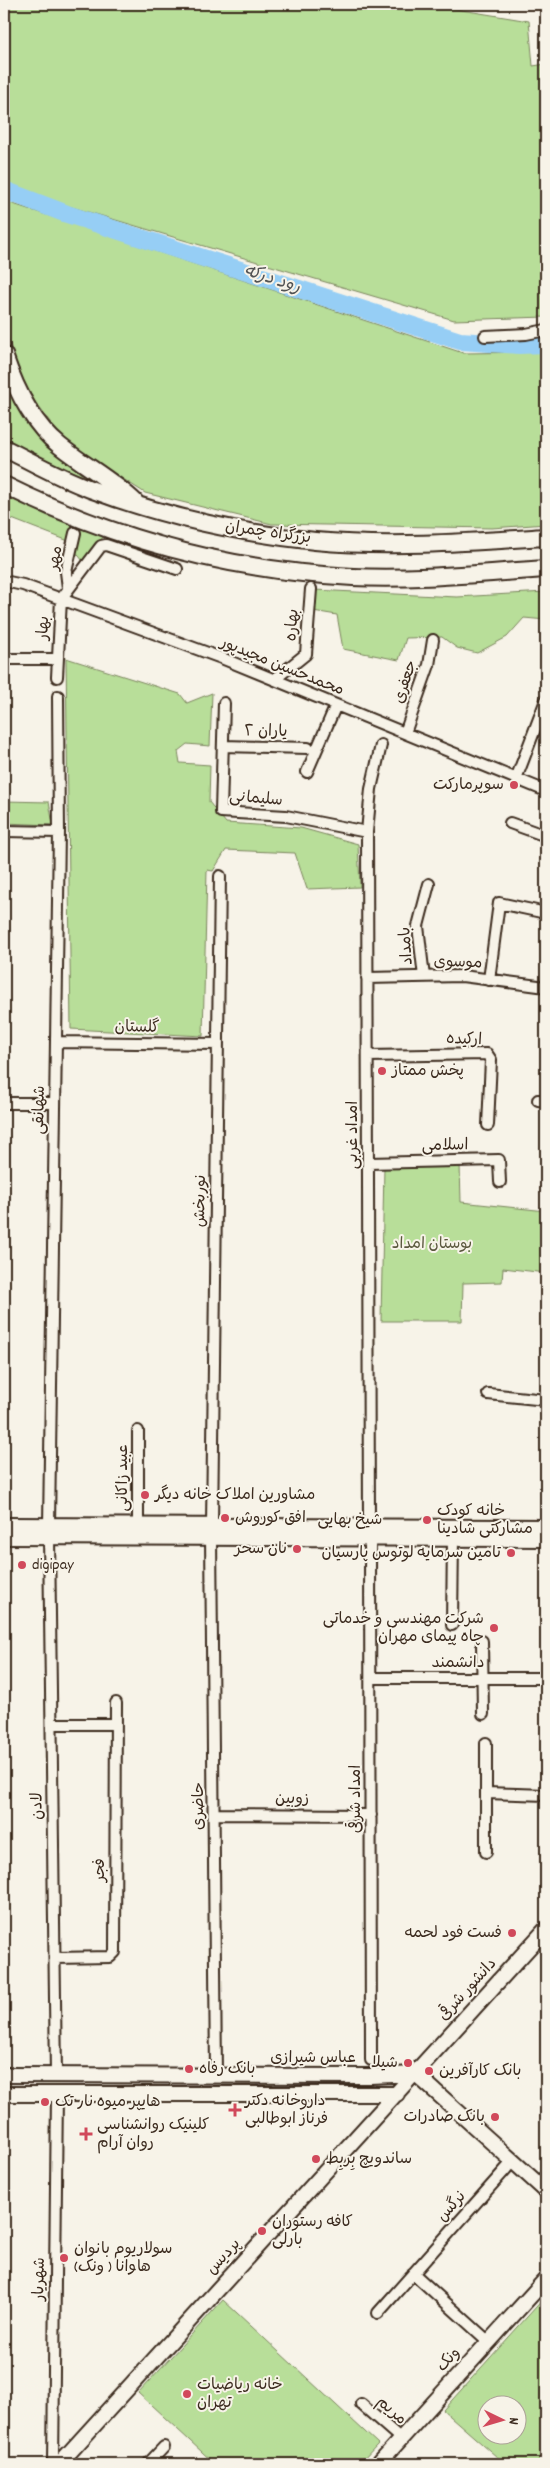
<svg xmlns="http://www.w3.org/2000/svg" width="550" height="2468" viewBox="0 0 550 2468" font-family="Dekko,'Playpen Sans Arabic',sans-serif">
<rect width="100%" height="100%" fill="#f7f3e8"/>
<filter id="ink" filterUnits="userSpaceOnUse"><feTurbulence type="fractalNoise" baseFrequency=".02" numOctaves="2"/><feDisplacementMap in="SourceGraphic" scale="10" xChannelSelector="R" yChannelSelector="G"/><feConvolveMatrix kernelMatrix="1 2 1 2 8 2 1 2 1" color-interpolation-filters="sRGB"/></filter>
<g filter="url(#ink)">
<path fill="#b8de99" stroke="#7a845c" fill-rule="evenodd" d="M4 4H449V8L529 21 533 66 546 64V317L454 320 4 187Z
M4 201 463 353 546 352V524L492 528 272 524 145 493 64 441 25 388 4 327Z
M4 380C22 424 49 448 85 477L50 464 4 440Z
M4 494 41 512 104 536 83 561 66 540 4 516Z
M314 590 457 597 546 592V620L524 618 507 637 477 653 457 648 442 637 406 638 399 660 343 649 337 615 313 611Z
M66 658 180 694 187 703 212 693 210 746 187 744 178 751 180 763 210 765 209 802 226 823 301 828 358 844 360 887 307 889 295 853 226 850 213 871 207 870 203 1036 71 1029Z
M4 801 49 802 53 825 4 823Z
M460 1165 461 1202 546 1211V1273L503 1268 502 1282 463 1283 462 1321H381L384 1167Z
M546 2296V2464H505L443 2410ZM488 2406H518V2436H488Z
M223 2300 378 2444 359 2464H215L138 2393Z"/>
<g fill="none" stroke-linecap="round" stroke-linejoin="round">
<path stroke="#96cef5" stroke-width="18" d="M4 190 67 214 460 341 519 345 546 344"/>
<g stroke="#3b2a1e" stroke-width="14">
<path id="minor" d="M485 336 526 334 546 330
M4 581 23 585 224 659 546 791
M68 588 66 572 75 533
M4 659H58
M57 677 61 599 101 546 106 545 177 569
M275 679 306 654 311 589
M224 703 221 812 286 816 367 832
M405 733 429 665 433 640
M223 746 308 748
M307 772 336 705
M516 779 546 700
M510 823 546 836
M4 831 59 832
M424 977 418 926 429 884
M367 978 462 976 546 987
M489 980 499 903 546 913
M56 1042 218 1044
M368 1056 487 1054 491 1060 488 1125
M538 1100 546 1101
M4 1103H55
M368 1163 499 1160 500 1182
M488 1394 546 1400
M138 1431V1525
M49 1525 59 832 58 696
M212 1526 220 876
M369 1526 367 832 371 789 381 745
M49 1537 56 2075
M211 1537 216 2075
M370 1537 371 2060
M452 1625 453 1538
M482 1641 483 1714
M371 1678H546
M52 1724H115
M486 1793 546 1795
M214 1814 371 1815
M486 1852V1743
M55 1958 110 1957 115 1952 116 1703
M413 2273 489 2342
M378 2313 513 2161
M361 2404 401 2439
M53 2464 57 2094
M148 2464 164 2447"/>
</g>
<g stroke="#3b2a1e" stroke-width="18">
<path id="secondary" d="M4 1525 546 1527
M4 1537 546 1539
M4 2075 370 2076 416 2074 546 2191
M4 2094H397
M59 2464 546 1929
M378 2464 546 2279"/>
</g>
<g stroke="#3b2a1e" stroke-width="20">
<path id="trunk" d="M4 355C15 388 32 424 60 446 85 466 112 480 135 502
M4 448C32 462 60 478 90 489 162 516 238 533 315 541 391 548 470 542 546 537
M4 485C113 539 231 571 353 577 417 580 483 573 546 569"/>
</g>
<use href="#minor" stroke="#f7f3e8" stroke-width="10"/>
<use href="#secondary" stroke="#f7f3e8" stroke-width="14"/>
<use href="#trunk" stroke="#f7f3e8" stroke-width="16"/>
</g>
</g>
<g fill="#d1495b" stroke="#f7f3e8" stroke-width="2">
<circle cx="514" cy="785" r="5"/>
<circle cx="382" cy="1071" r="5"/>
<circle cx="145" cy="1495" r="5"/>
<circle cx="225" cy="1518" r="5"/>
<circle cx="427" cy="1520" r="5"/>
<circle cx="297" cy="1549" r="5"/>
<circle cx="511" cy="1553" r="5"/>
<circle cx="22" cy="1565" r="5"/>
<circle cx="494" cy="1628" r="5"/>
<circle cx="512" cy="1933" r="5"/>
<circle cx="408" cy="2063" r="5"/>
<circle cx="189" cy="2069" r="5"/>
<circle cx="429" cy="2071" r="5"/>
<circle cx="45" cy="2102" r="5"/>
<path d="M232.5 2102.5h5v5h5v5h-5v5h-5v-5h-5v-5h5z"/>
<circle cx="495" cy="2117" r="5"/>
<path d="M83.5 2126.5h5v5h5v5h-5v5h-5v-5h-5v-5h5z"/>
<circle cx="316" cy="2159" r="5"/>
<circle cx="262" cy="2231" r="5"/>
<circle cx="64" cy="2258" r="5"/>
<circle cx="187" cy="2394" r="5"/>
</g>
<g text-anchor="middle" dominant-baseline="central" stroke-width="4" stroke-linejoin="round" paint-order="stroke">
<g font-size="16" fill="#3b2a1e" stroke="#f7f3e8">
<text transform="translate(268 533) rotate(8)">بزرگراه چمران</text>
<text transform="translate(56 558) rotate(-81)">مهر</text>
<text transform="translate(293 625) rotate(-86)">بهاره</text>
<text transform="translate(44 628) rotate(-87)">بهار</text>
<text transform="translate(282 667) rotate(22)">محمدحسین مجیدپور</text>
<text transform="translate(406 682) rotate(-72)">جعفری</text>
<text transform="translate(266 732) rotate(1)">یاران ٢</text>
<text transform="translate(256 799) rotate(5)">سلیمانی</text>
<text transform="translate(407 946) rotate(-94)">بامداد</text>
<text transform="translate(458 963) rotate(2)">موسوی</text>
<text transform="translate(137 1028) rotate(1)">گلستان</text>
<text transform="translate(464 1040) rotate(2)">ارکیده</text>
<text transform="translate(40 1110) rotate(-89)">شهانقی</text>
<text transform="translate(353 1135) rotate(-90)">امداد غربی</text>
<text transform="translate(445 1146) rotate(-1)">اسلامی</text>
<text transform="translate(201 1201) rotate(-89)">نوربخش</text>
<text transform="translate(123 1478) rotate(-90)">عبید زاکانی</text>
<text x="350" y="1520">شیخ بهایی</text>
<text x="458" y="1663">دانشمند</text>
<text x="292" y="1799">زوبین</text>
<text transform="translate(356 1799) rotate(-90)">امداد شرقی</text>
<text transform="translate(38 1806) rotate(-91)">لادن</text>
<text transform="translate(199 1806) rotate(-90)">حاضری</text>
<text transform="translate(100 1870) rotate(-90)">فجر</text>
<text transform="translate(468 1990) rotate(-48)">دانشور شرقی</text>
<text x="313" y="2058">عباس شیرازی</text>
<text transform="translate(452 2207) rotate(-49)">نرگس</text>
<text transform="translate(224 2257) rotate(-48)">پردیس</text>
<text transform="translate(40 2279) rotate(-89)">شهریار</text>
<text transform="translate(449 2360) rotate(-48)">ونک</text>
<text transform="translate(391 2411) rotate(41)">مریم</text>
</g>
<g font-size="16" fill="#3b2a1e" stroke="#f7f3e8" text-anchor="start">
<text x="504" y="785" text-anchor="end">سوپرمارکت</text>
<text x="392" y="1071">پخش ممتاز</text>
<text x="155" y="1495">مشاورین املاک خانه دیگر</text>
<text x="437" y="1511">خانه کودک<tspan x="437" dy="18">مشارکتی شادینا</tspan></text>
<text x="235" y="1518">افق کوروش</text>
<text x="287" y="1549" text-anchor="end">نان سحر</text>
<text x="501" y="1553" text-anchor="end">تامین سرمایه لوتوس پارسیان</text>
<text x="32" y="1565">digipay</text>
<text x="484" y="1619" text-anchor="end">شرکت مهندسی و خدماتی<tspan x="484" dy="18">چاه پیمای مهران</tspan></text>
<text x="502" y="1933" text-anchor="end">فست فود لحمه</text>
<text x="398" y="2063" text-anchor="end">شیلا</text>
<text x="199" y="2069">بانک رفاه</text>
<text x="439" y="2071">بانک کارآفرین</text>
<text x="245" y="2101">داروخانه دکتر<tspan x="245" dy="18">فرناز ابوطالبی</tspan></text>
<text x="55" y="2102">هایپر میوه نار تک</text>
<text x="485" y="2117" text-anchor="end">بانک صادرات</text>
<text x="97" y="2125">کلینیک روانشناسی<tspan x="97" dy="18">روان آرام</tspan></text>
<text x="326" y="2159">ساندویچ بِربِط</text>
<text x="272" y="2222">کافه رستوران<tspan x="272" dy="18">بارلی</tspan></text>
<text x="74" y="2249">سولاریوم بانوان<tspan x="74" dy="18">هاوانا ( ونک)</tspan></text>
<text x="197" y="2385">خانه ریاضیات<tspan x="197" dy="18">تهران</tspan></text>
</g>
<g font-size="16" fill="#5a573d" stroke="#f7f3e8">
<text x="432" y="1244">بوستان امداد</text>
</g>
<g font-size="18" font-style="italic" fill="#525354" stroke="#f7f3e8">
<text transform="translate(272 280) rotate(18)">رود درکه</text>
</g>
</g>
<rect width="550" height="2468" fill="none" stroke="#f7f3e8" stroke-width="20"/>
<rect x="10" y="10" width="530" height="2448" fill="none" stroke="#3b2a1e" stroke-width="2" filter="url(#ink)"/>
<g transform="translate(502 2420) rotate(95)"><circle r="24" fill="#f7f3e8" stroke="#aca397"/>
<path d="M0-4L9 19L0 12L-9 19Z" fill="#d1495b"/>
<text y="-8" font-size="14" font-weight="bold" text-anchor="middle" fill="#3b2a1e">N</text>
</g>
</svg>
